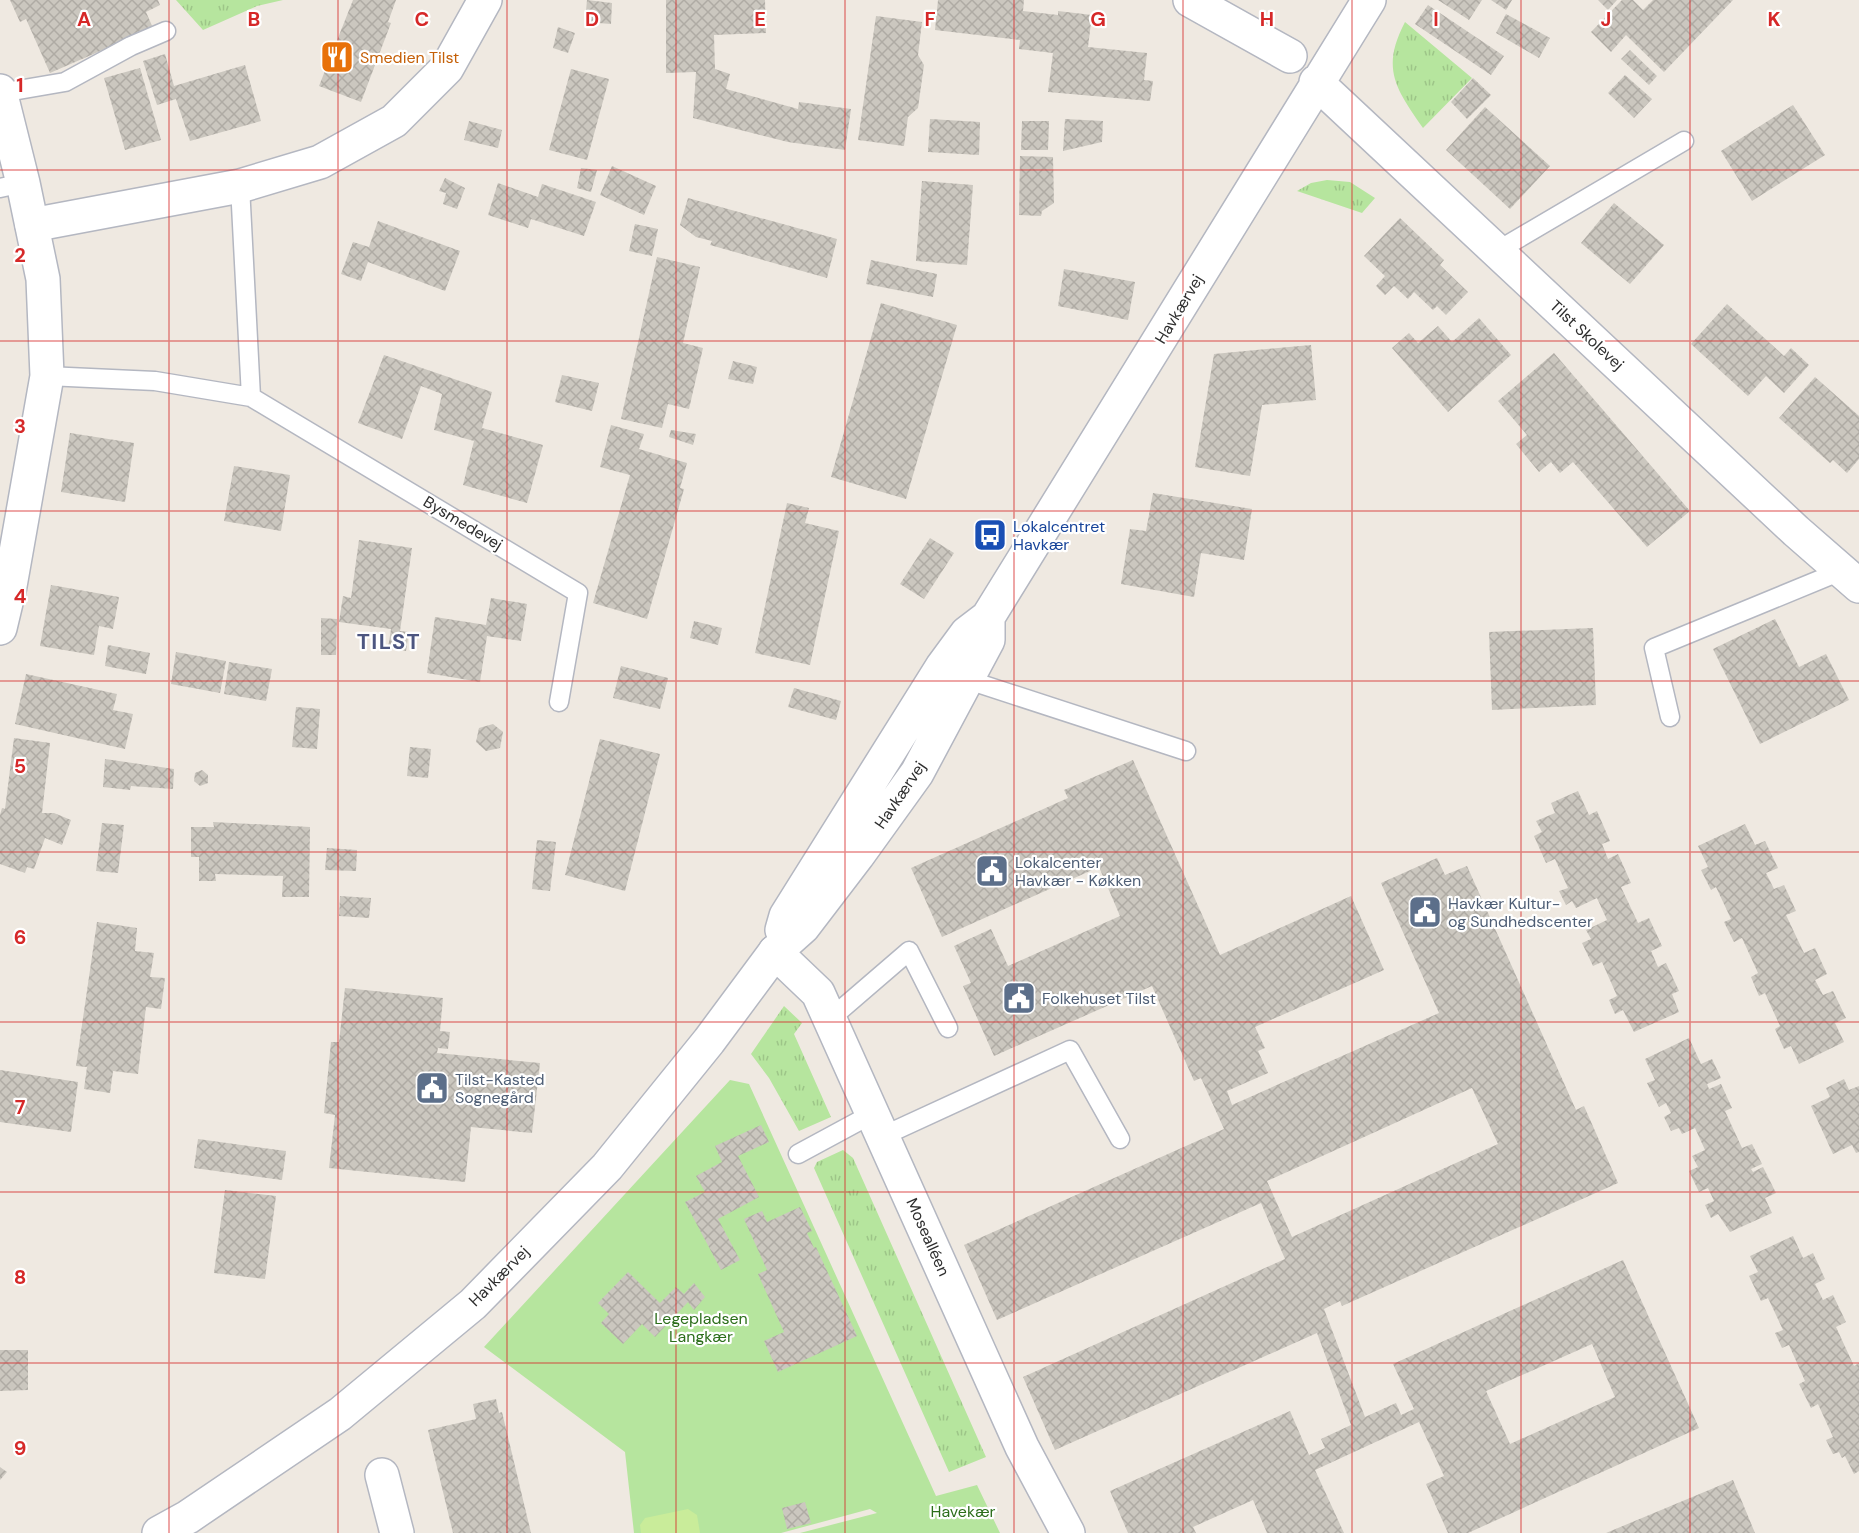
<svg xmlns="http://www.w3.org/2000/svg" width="1859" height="1533" viewBox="0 0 1859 1533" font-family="'DM Sans',sans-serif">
<defs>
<pattern id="grass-tufts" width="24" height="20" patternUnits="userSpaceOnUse" patternTransform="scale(1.5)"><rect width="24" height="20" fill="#b6e59e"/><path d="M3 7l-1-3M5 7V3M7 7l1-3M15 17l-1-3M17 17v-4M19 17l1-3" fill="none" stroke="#9dc588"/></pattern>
<pattern id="building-cross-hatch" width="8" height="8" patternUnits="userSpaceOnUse" patternTransform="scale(1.5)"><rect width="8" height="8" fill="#cbc7bf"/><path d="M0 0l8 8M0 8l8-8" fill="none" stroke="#afaba4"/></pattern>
</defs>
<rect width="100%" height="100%" fill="#efe9e1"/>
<path fill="url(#grass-tufts)" d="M176 0H283L257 6 203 30Z
M1405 22 1472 78 1423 128C1395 88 1381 68 1405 22Z
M1327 180 1350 182 1375 198 1362 213 1297 191 1311 183Z
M784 1006 802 1023 794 1034 831 1117 799 1131 769 1078 751 1054Z
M843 1150 853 1158 986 1457 949 1472 814 1168 817 1162Z"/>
<path fill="#b6e59e" d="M730 1080 749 1084 936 1496 977 1485 1000 1533H800L877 1513 870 1509 781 1533H634L625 1452 484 1347Z"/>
<path fill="#c9ec9a" d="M688 1509 697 1515 700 1533H641L640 1525 645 1518Z"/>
<path fill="url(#building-cross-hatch)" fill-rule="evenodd" d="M10 0H158L160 5 146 12 153 28 50 73 26 19 20 22Z
M353 0H396L388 22 391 23 361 102 319 86Z
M587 0 612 3 611 24 585 22Z
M666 0H765L766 33 714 35 715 69 730 74 726 89 798 109 799 102 851 109 845 150 788 142 693 118 696 72 666 73Z
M938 0H1024L1023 11 1058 15V11L1092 15 1088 47 1147 53 1144 80 1153 81 1150 101 1048 92 1053 53 1019 49 1020 40 935 30Z
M1438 0H1482L1469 20Z
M1491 0H1512L1506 10Z
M1598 0H1617L1608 10Z
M1622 0H1633L1643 10 1653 0H1733L1664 72 1626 35 1611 52 1591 32Z
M1428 5 1504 56 1491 75 1415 24Z
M1506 14 1550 38 1539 58 1496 33Z
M876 16 922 22 918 55 924 65 918 108 908 117 904 146 858 140Z
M558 27 575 33 568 53 553 48Z
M1630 50 1657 76 1649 85 1621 59Z
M165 54 174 86 245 65 261 121 190 141 176 99 157 105 143 61Z
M140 68 161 140 125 150 104 78Z
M571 69 609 79 587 160 549 150Z
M1625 75 1652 99 1634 118 1608 93Z
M1473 78 1491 95 1467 119 1451 102Z
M1793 105 1825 155 1752 201 1721 151Z
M1485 107 1550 166 1510 209 1446 150Z
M930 119 980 122 979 155 928 152Z
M1065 119 1103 121 1102 142 1063 151Z
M469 121 502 130 498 148 464 140Z
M1022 121H1049L1048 150H1021Z
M1020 156 1053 157 1054 203 1042 211 1041 216 1019 215Z
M612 166 656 186 644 215 600 195Z
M581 168 597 170 591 192 577 188Z
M445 178 465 188 457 209 443 204 446 193 439 191Z
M922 181 973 185 967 265 916 261Z
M498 183 538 197 542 184 596 202 584 236 531 219 528 228 488 215Z
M688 198 837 239 827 278 710 245 712 241 696 237 680 225Z
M1614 203 1664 245 1630 284 1581 243Z
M1400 218 1444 260 1440 265 1468 292 1446 315 1437 306 1433 310 1414 292 1408 299 1394 286 1385 295 1376 286 1385 276 1364 256Z
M378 221 460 251 445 291 368 262 361 281 341 274 353 242 369 247Z
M635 224 658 229 652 256 629 251Z
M657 257 700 267 683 343 703 348 689 409 668 404 662 428 621 419Z
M871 260 937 274 933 297 866 284Z
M1064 269 1135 282 1128 320 1058 306Z
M881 303 957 325 906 499 831 477Z
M1727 304 1784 356 1791 348 1809 365 1784 393 1766 376 1748 396 1691 344Z
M1479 318 1511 355 1448 412 1392 348 1409 333 1418 343 1438 326 1452 342Z
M1311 345 1316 400 1262 405 1250 476 1195 467 1214 354Z
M1554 353 1690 511 1647 547 1573 462 1560 473 1551 462 1539 472 1516 444 1527 435 1498 401Z
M384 355 492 392 482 428 543 445 527 503 463 485 474 441 434 430 442 394 421 386 402 439 358 423Z
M733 361 757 367 753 384 728 379Z
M562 375 599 383 592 411 555 402Z
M1815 377 1859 416V459L1847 473 1833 460 1830 463 1779 418Z
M611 425 644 434 639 449 687 463 680 488 684 489 647 619 593 603 630 475 600 467Z
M671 430 696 434 693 445 669 437Z
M70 433 134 443 125 502 61 492Z
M234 466 290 475 281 531 224 521Z
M1153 493 1252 509 1244 560 1201 553 1194 597 1121 584 1130 529 1146 531Z
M787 503 809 508 805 523 839 531 810 665 755 653Z
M930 538 954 553 924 599 900 584Z
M359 540 412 548 400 631 409 632 406 651 388 648 391 629 339 622 343 596 351 598Z
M51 585 119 597 113 629 99 626 94 655 40 646Z
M491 598 527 604 521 641 487 636 480 682 427 673 435 617 486 625Z
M321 618 337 619 336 655H321Z
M1775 619 1799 667 1826 654 1849 700 1760 744 1713 649Z
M694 621 722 628 718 645 690 638Z
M1593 628 1596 705 1492 710 1489 632Z
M108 645 150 653 146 674 105 666Z
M176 652 226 661 220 693 171 684Z
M229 662 272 669 266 701 224 694Z
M621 666 668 678 660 709 613 698Z
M26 674 117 694 113 710 133 714 125 749 15 724Z
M794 688 841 701 836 720 788 707Z
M296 707 320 709 317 749 292 747Z
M493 724 503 732 500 748 486 751 476 742 479 728Z
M14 738 50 743 42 813H54L71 820 62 845 45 838 34 869 27 867 25 873 0 864V815L2 808 5 809Z
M600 739 660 754 625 891 565 875Z
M410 747 431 749 428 778 407 776Z
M105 759 174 769 173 789 131 786 130 790 103 787Z
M1133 760 1220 955 1351 896 1384 970 1255 1027 1265 1048 1258 1051 1268 1073 1227 1091 1232 1105 1439 1013 1381 883 1437 858 1445 875 1467 866 1576 1110 1584 1106 1618 1183 1342 1306 1340 1301 1324 1309 1365 1417 1396 1403 1401 1415 1414 1409 1393 1364 1623 1260 1699 1428 1468 1533H1448L1426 1484 1444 1476 1419 1422 1315 1470 1344 1533H1267L1253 1500 1193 1527 1196 1533H1128L1110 1491 1290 1411 1309 1455 1325 1448 1321 1439 1351 1425 1317 1333 1055 1450 1023 1377 1285 1259 1261 1203 997 1320 964 1245 1224 1129 1201 1078 1194 1081 1152 986 994 1056 963 986 971 983 954 946 991 929 1008 966 1120 916 1099 867 942 937 911 868 1068 798 1064 790ZM1472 1088 1498 1144 1292 1237 1267 1181ZM1592 1344 1615 1397 1510 1444 1486 1391Z
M202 770 208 775V783L200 786 194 781 195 773Z
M1578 791 1589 815 1597 811 1610 841 1602 844 1608 859 1618 854 1631 883 1621 887 1638 923 1649 918 1662 946 1651 951 1658 967 1666 963 1679 991 1672 994 1679 1012 1634 1032 1623 1010 1615 1014 1609 1000 1617 996 1602 962 1593 966 1582 943 1591 939 1586 930 1607 920 1597 898 1576 908 1572 901 1566 905 1559 891 1568 888 1555 859 1546 863 1534 836 1542 832 1536 821 1555 813 1551 803Z
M213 822 310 827 309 897H282L283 876 215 874 216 881H199V857H191V827H214Z
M102 823 124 825 118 873 96 871Z
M1745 824 1755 845 1765 841 1778 868 1766 873 1774 889 1784 885 1796 911 1786 915 1804 953 1815 948 1827 974 1815 980 1823 995 1833 991 1846 1018 1835 1023 1844 1042 1799 1064 1791 1046 1784 1049 1775 1029 1780 1026 1765 993 1759 996 1751 977 1758 973 1742 938 1734 942 1724 922 1731 919 1716 887 1711 890 1701 870 1708 867 1698 846Z
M537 840 556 842 550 891 532 889Z
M327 848 357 850 356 871 325 870Z
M340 896 371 898 369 918 339 916Z
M97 922 137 928 135 951 154 953 150 977 165 978 161 1009 146 1007 138 1074 113 1071 110 1093 84 1089 87 1067 76 1066Z
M345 988 443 998 440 1031 450 1032 448 1049 438 1048 437 1053 540 1063 532 1133 471 1127 465 1182 329 1168 335 1115 324 1113 331 1042H339Z
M1689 1038 1701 1064 1712 1059 1721 1078 1707 1084 1709 1089 1721 1084 1732 1108 1725 1111 1742 1148 1752 1144 1762 1164 1751 1169 1753 1172 1763 1167 1776 1193 1765 1198 1772 1213 1730 1232 1718 1214 1711 1218 1705 1205 1714 1201 1708 1188 1699 1192 1689 1171 1698 1167 1692 1156 1705 1150 1695 1128 1682 1134 1679 1128 1671 1131 1664 1117 1671 1113 1666 1103 1659 1107 1647 1083 1655 1080 1645 1059Z
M0 1070 78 1082 71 1132 0 1122Z
M1844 1079 1849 1090 1859 1086V1152L1856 1153 1852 1145 1833 1154 1811 1106 1830 1097 1826 1088Z
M761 1125 769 1142 738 1156 759 1197 718 1219 740 1260 721 1270 685 1202 705 1192 696 1176 722 1162 715 1146Z
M198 1139 286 1151 282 1180 194 1168Z
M225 1190 276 1196 265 1279 214 1273Z
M800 1207 812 1231 807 1233 814 1248 816 1247 857 1336 778 1372 764 1341 784 1332 758 1274 767 1270 744 1219 762 1211 767 1222Z
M1793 1236 1803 1258 1813 1253 1825 1279 1815 1284 1823 1300 1833 1295 1846 1322 1836 1327 1854 1366 1859 1363V1471L1854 1474 1845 1456 1842 1458 1839 1452 1833 1454 1826 1440 1833 1437 1818 1404 1811 1408 1799 1384 1805 1381 1789 1345 1782 1348 1775 1333 1783 1330 1768 1298 1761 1301 1749 1276 1758 1272 1750 1256Z
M628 1272 660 1303 676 1287 684 1294 694 1283 705 1297 694 1310 688 1302 655 1337 642 1324 623 1344 601 1323 609 1314 598 1303Z
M0 1350H28V1390L0 1391Z
M496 1399 499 1413 502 1412 531 1533H453L428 1430 476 1419 473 1404Z
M0 1467 7 1472 0 1480Z
M1733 1480 1755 1533H1606Z
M805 1502 811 1523 787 1529 782 1508Z"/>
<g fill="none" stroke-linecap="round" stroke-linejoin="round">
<g stroke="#b4b7c1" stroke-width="21">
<path id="lane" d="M1 93 65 82 131 46 166 31
M240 186 251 397
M0 188 23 183
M1497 251 1684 141
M47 376 155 381 251 397 578 593 559 702
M959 677 1186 751
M1670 717 1654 648 1841 571
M830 1019 909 951 948 1028
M883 1136 1070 1050 1120 1139
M798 1154 872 1114"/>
</g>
<g stroke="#b4b7c1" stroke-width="36">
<path id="street" d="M1190 0 1290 56
M32 225 240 186 320 162 394 121 447 68 485 0
M775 952 818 993 1022 1447 1068 1533
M382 1475 397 1533"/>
</g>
<g stroke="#b4b7c1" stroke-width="36">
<path id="secondary" d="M1316 82 1796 531 1859 586
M0 91 23 183 43 279 47 376 10 586 0 628
M782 930 786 916 942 667 967 633 988 617 1369 0
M159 1533 188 1517 340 1414 473 1304 607 1167 709 1041 775 952 803 927 858 855 917 773 988 640V617"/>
</g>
<use href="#lane" stroke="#fff" stroke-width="18"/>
<use href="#street" stroke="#fff" stroke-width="33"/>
<use href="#secondary" stroke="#fff" stroke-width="33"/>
</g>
<path fill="none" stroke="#d62828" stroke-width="1.5" stroke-opacity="0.55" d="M169 0V1533M338 0V1533M507 0V1533M676 0V1533M845 0V1533M1014 0V1533M1183 0V1533M1352 0V1533M1521 0V1533M1690 0V1533M0 170H1859M0 341H1859M0 511H1859M0 681H1859M0 852H1859M0 1022H1859M0 1192H1859M0 1363H1859"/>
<defs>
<g id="restaurant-square" transform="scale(1.725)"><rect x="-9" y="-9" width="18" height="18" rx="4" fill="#e8710a" stroke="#fff"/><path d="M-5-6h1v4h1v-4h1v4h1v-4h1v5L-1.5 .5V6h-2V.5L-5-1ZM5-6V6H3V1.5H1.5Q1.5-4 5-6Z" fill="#fff"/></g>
<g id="bus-square" transform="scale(1.725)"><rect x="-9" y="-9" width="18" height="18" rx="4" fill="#1a4fb4" stroke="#fff"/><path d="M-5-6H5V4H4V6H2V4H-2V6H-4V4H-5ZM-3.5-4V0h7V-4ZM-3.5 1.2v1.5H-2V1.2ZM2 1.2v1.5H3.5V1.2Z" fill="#fff"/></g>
<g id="civic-square" transform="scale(1.725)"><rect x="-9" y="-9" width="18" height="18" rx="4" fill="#5c6f8a" stroke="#fff"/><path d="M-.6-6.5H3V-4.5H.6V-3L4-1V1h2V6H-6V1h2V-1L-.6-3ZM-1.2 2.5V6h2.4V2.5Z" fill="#fff"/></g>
</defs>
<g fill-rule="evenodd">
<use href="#restaurant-square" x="337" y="57"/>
<use href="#bus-square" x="990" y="535"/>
<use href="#civic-square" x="992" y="871"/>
<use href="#civic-square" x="1425" y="912"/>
<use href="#civic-square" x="1019" y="998"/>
<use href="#civic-square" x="432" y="1088"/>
</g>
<g text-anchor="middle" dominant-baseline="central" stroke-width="4.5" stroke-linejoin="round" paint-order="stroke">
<g font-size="16" fill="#c56008" stroke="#fff" text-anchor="start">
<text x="360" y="57">Smedien Tilst</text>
</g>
<g font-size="16" fill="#2e2e2e" stroke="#fff">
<text transform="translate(1179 309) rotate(-59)">Havkærvej</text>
<text transform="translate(1587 335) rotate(43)">Tilst Skolevej</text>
<text transform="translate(463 523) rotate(31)">Bysmedevej</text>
<text transform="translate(900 795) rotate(-56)">Havkærvej</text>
<text transform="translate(928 1237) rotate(66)">Mosealléen</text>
<text transform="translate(499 1276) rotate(-45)">Havkærvej</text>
</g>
<g font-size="16" fill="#164399" stroke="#fff" text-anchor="start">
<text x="1013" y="526">Lokalcentret<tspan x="1013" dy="18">Havkær</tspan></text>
</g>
<g font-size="16" fill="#4e5e75" stroke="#fff" text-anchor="start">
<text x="1015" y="862">Lokalcenter<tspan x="1015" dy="18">Havkær - Køkken</tspan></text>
<text x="1448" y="903">Havkær Kultur-<tspan x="1448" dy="18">og Sundhedscenter</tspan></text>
<text x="1042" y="998">Folkehuset Tilst</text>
<text x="455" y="1079">Tilst-Kasted<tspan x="455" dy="18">Sognegård</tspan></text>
</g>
<g font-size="16" fill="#2c6e1b" stroke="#fff">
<text x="701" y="1318">Legepladsen<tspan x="701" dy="18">Langkær</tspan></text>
<text x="963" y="1511">Havekær</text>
</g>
<g font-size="22" font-weight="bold" letter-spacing="1.5" fill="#4d5680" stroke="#fff">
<text x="389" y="641">TILST</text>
</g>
</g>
<g font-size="20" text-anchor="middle" font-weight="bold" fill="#d62828" stroke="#fff" stroke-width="4.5" stroke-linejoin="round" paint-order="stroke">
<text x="84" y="26">A</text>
<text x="254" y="26">B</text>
<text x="422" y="26">C</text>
<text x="592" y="26">D</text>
<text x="760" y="26">E</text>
<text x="930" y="26">F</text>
<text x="1098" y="26">G</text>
<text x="1267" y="26">H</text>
<text x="1436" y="26">I</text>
<text x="1606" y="26">J</text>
<text x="1774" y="26">K</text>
<text x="20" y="92">1</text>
<text x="20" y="262">2</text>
<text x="20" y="433">3</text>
<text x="20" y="603">4</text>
<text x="20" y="773">5</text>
<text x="20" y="944">6</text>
<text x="20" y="1114">7</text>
<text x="20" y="1284">8</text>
<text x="20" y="1455">9</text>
</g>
</svg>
